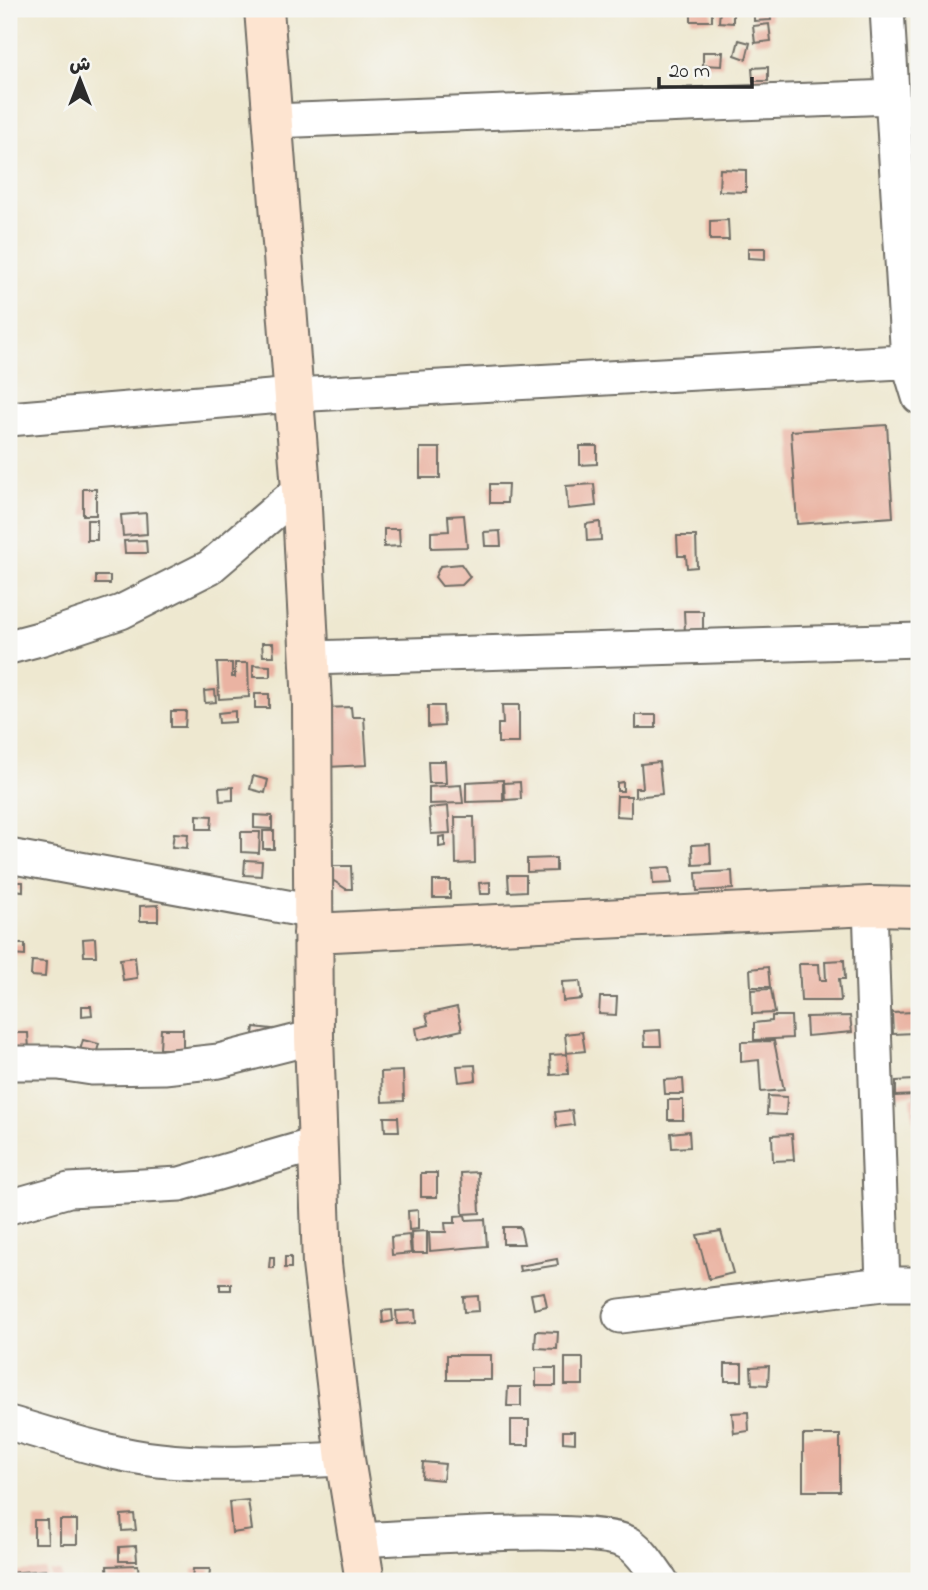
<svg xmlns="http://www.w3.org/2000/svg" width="928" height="1590" viewBox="0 0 928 1590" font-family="'Indie Flower','Playpen Sans Arabic',sans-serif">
<rect width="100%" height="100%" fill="#f6f6f2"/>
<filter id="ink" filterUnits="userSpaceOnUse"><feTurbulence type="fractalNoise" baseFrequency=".0143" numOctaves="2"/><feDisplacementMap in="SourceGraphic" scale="14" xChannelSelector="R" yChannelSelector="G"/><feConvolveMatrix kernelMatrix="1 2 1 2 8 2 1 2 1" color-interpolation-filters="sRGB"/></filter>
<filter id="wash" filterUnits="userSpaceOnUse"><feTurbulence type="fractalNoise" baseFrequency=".00686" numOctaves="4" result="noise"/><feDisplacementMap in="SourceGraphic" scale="28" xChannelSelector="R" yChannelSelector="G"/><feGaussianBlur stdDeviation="1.57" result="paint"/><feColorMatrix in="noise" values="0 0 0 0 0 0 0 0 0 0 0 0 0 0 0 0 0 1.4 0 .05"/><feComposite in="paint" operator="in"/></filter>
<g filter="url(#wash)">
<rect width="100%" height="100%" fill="#eee8d0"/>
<g id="blocks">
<path fill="#eab3a2" d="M691 9H712V21H691Z
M720 9H733V23L719 22Z
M754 9H770L771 20 754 21Z
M769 24 771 41 755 43 753 26Z
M739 40 750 43 746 59 735 55Z
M703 52H723L722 66 703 65Z
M768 67V81H753L752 68Z
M720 169 746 170V192L719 191Z
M728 220 729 240H710V221Z
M748 248H765V259L748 258Z
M887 425 893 517 797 524 791 431Z
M580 446H597V464L580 465Z
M420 448H440V478H420Z
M490 484H508L507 503H490Z
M594 484 596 506 568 509 566 486Z
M83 489H96V515H83Z
M146 513 147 534 123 536 121 515Z
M464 515 467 547 431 548V532L449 531 448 516Z
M87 520H97V540H87Z
M600 522 601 540 587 541 586 524Z
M384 529H399L400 546 384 547Z
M500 531 501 546H485L484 532Z
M677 536H696L697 567 687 568 686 556H678Z
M146 540 147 553H125L124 541Z
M461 564 470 577 462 585 442 586 435 577 440 566Z
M96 576H110V584H96Z
M684 611H703V633H685Z
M262 643H273L274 656H263Z
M217 663H232V677H235V663H248L249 697 219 699Z
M253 665 270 666V677H253Z
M215 690 216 702 205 703 204 691Z
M255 694H269V708H255Z
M502 705H519V743H498V724H503Z
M428 706H443L444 726 428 727Z
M351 707 352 717H364L367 765 327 767 324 708Z
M171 711H186L185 727H171Z
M235 711V722L219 723 218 713Z
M636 715H656V728H636Z
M428 761H445L446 783H429Z
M659 762 662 794 635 797V788H643L641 764Z
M253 776 268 780 265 793 250 789Z
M503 780V801L466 802V782Z
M520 782 521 799 505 800 504 783Z
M623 782V791H617V783Z
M461 785 463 803 429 804V787Z
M233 787V800L220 801 219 788Z
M617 796H631V817L616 816Z
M448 806 450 833 431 834 429 808Z
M197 815 212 816 211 829H197Z
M254 815 272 816V829L254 828Z
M455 817H474L475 863 456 864Z
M263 831H274V849H263Z
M241 832H260L259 853 241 852Z
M174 833 188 834 187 848 172 847Z
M445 836V846L439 847V837Z
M710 844 711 864 693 865 692 845Z
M556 858V871L527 872V859Z
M245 860 262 861 261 876 244 875Z
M331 866H351L352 889H346L331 879Z
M670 867 672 883 653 884 652 868Z
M732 871 733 889 697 891 696 873Z
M508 875H526V891L509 892Z
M433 881H450V898H433Z
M15 882H23V891L15 890Z
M490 882V894H480L479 883Z
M158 905V921H140V906Z
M95 938 96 956H84L83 939Z
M12 944H25V956L12 955Z
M135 957 137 978 123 980 120 959Z
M844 960 845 979H839L841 1001H801L799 964H819L820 980H826L825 961Z
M32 961 46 962 45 977 31 976Z
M768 967 770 987H751L750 969Z
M580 981 582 999 563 1001 562 982Z
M771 989 775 1013 752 1014 751 990Z
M600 997H617L616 1015 599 1014Z
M82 1006H91L92 1015 82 1016Z
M457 1007 462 1030 418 1040 416 1028 429 1025 426 1014Z
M913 1012 914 1033 893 1034 892 1013Z
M772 1016H791L792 1038 754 1040V1023L772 1021Z
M850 1016 852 1032 807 1036 806 1017Z
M254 1027 280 1030 251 1048Z
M161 1029H183V1049H160Z
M660 1030 661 1046H645L644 1031Z
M582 1032 585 1051 567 1053 565 1034Z
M9 1033H28L29 1050 9 1051Z
M83 1040 99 1044 95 1058 79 1054Z
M774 1041 784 1090 761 1092 759 1060 741 1062V1042Z
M567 1054 568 1074 551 1075 550 1055Z
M475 1065 476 1080 459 1082 457 1066Z
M403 1071 404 1101 382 1102 381 1072Z
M683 1079 684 1094H665L664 1080Z
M914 1080 915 1095 896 1096V1081Z
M768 1096 787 1097 786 1115 767 1114Z
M919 1097V1120L913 1121 911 1098Z
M668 1100H683V1120H668Z
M572 1110 574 1125 557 1127 555 1112Z
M384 1117H398L399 1131H385Z
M689 1131 690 1147 672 1148 671 1133Z
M792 1134 794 1160 773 1161 772 1135Z
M478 1172 480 1213 463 1214 461 1173Z
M421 1173H437V1197H421Z
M418 1210V1229L409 1230 408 1211Z
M465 1215 466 1220 485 1219 487 1246 430 1251 429 1232H446L445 1223H455V1216Z
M916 1216H919V1239H917Z
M503 1227H520L524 1244H503Z
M427 1231V1253H412L411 1232Z
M721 1231 733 1273 709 1279 697 1235Z
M409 1235 411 1253 392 1255 391 1237Z
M270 1257H274V1268H269Z
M285 1257H291V1268H285Z
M557 1259 558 1265 520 1271 519 1266Z
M220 1284H231V1290H220Z
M544 1292 547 1306 534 1309 531 1294Z
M478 1296 479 1311 464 1312 463 1297Z
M392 1310 393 1321 383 1323 382 1311Z
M415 1310 416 1323 397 1324 396 1311Z
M536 1331 558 1332 557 1349 535 1348Z
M447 1355H491V1380H447Z
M565 1358H583V1385H565Z
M725 1364H742V1381H725Z
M769 1366 768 1385 752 1384 751 1367Z
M536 1368H556V1386H536Z
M508 1387H521V1406H507Z
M748 1412 749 1431 734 1433 732 1413Z
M511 1420H529V1445H511Z
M563 1431H575V1443L563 1442Z
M803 1435H840V1491H803Z
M423 1462 445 1464 443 1480 422 1478Z
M248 1500 252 1530 232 1533 229 1502Z
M134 1514 136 1530 122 1531 121 1515Z
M34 1520H47L48 1543H34Z
M60 1520H77V1544H60Z
M136 1546 137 1561H119V1547Z
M138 1565 139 1581H108L107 1566Z
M193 1569H210L209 1580 192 1579Z
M46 1570 47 1581H9V1573Z
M50 1572H61L62 1581H51Z"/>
</g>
</g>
<g filter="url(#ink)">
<use href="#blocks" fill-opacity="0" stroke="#6f6d65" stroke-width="2"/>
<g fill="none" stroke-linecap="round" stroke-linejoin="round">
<g stroke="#6f6d65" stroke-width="37">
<path id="street" d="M887 9 908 361 919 397
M273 121 892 97
M9 419 294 395 919 361
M9 647 43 638 121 612 210 567 301 489
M310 658 919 640
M9 856 314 912
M9 1063H59L92 1068 164 1067 219 1061 314 1037
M9 1207 69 1190 180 1184 318 1144
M883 1284H919
M620 1316 883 1284 870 906
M9 1423C59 1437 107 1454 159 1460 220 1467 283 1461 345 1459
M358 1540C405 1538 599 1523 630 1544 643 1553 652 1569 661 1581"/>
</g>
<g stroke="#6f6d65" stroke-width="42">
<path id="secondary" d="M264 9 301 489 312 704 314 1037 322 1264 345 1459 365 1581
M313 933 870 906 919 907"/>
</g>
<use href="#street" stroke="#fff" stroke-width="33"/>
<use href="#secondary" stroke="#fde4d0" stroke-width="38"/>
</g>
</g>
<rect width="928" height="1590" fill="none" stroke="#f6f6f2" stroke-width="35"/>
<g transform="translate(80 80)" stroke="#f6f6f2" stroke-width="5" paint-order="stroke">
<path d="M0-5L12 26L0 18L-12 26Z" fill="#2b2b2b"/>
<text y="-10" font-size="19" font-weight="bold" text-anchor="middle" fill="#2b2b2b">ش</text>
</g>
<path d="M659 77v10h93v-10" fill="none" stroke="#2b2b2b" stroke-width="3.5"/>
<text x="669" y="77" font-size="21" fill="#2b2b2b" stroke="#f6f6f2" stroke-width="5" paint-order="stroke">20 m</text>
</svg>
